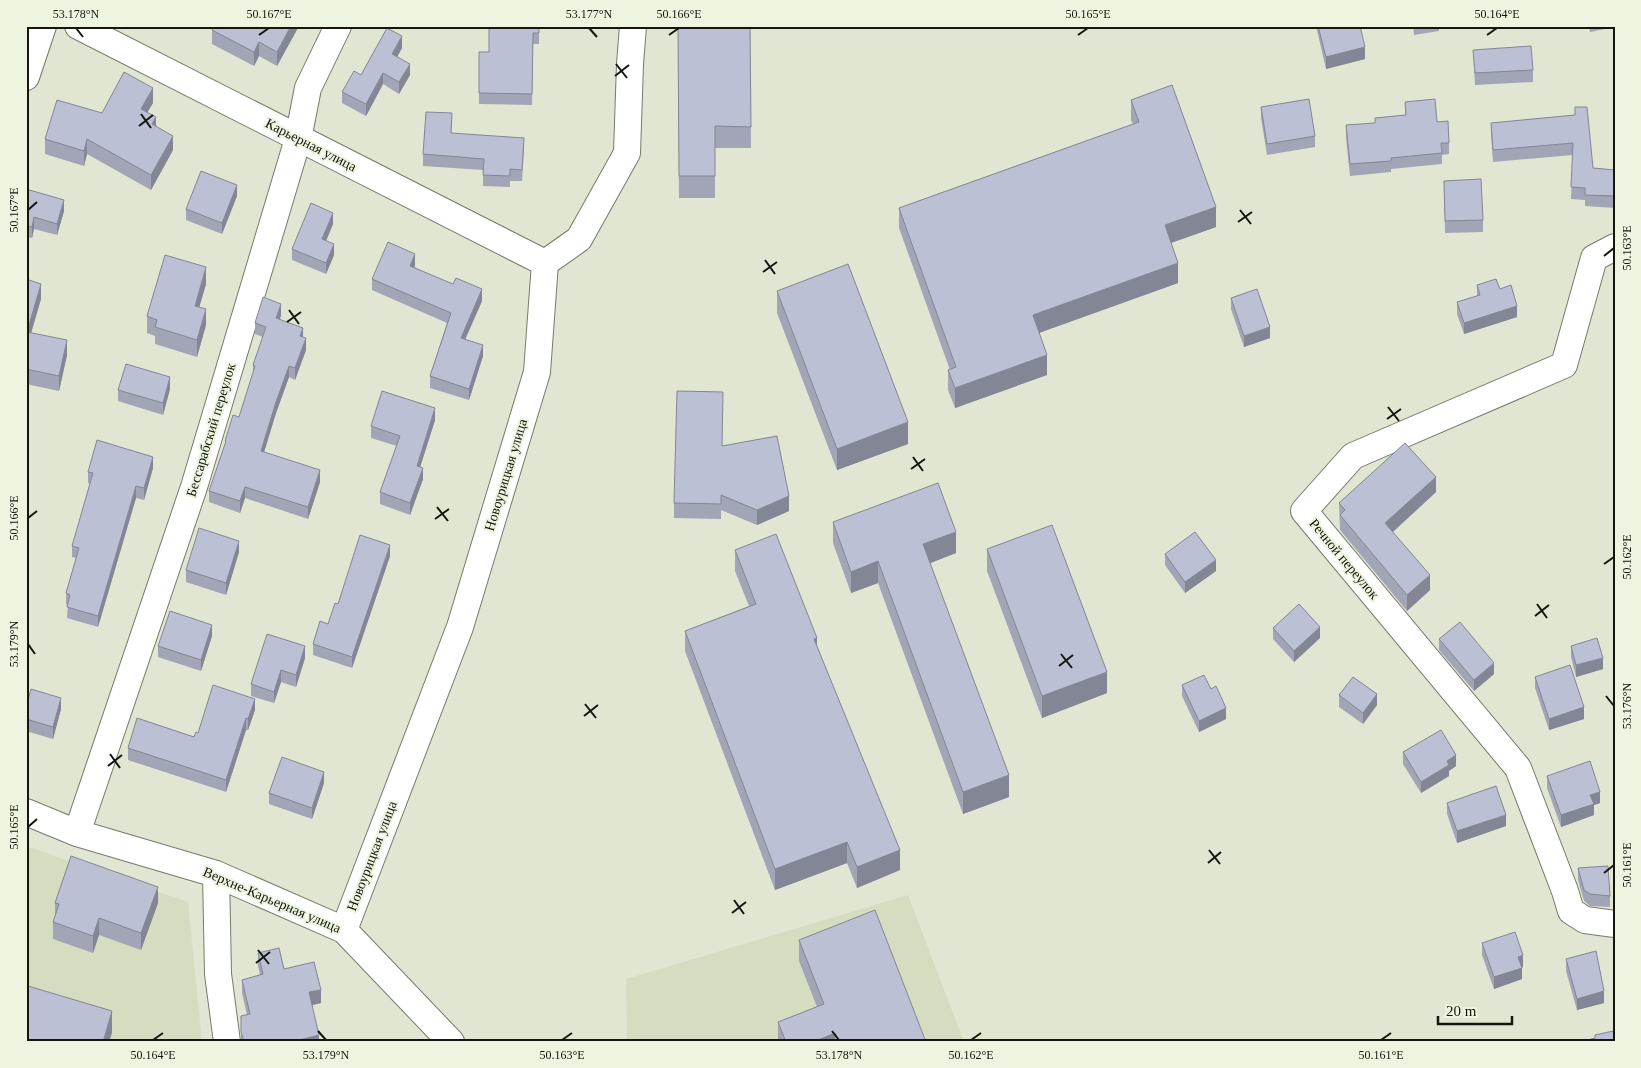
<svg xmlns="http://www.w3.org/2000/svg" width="1641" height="1068" viewBox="0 0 1641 1068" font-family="'Times New Roman',serif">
<rect width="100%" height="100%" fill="#e0e6d2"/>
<path fill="#d5ddc1" d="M26 846 188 902 202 1042H26Z
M908 895 964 1042H627L626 979Z"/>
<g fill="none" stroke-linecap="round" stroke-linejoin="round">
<g stroke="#767b69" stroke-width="28">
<path id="minor" d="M78 26 545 263
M26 77 43 26
M1615 247 1594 258 1564 365 1353 456 1304 511 1518 768 1565 891 1571 911 1585 920 1615 924
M545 263 579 239 627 153 630 64 633 26
M26 812 77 833 216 874 344 930 451 1042
M77 833 194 487 298 139 308 88 338 26
M216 874 218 974 227 1042
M344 930 460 627 537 372 545 263"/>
</g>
<use href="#minor" stroke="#fff" stroke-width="26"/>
</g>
<path fill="#a1a5b6" d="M298 26 277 66 259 56 254 66 212 44V30Z
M539 26V44H533L532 105 479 104V52H489Z
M678 26H750L751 148H715V198H679Z
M1316 26H1360L1365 59 1326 69Z
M1413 26H1439V31L1414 35Z
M1589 26H1615V27L1590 32Z
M402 48 397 57 410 75 399 94 383 84 366 116 342 103V92L361 75Z
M1473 50 1533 70V82L1475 85Z
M1131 100 1216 227 1171 243 1178 283 1039 333 1047 375 955 408 948 390V370H950L899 228V208L1133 124 1131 120Z
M1405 102 1437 122 1449 143V154L1442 155V164L1391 169V172L1350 176 1346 137V125L1375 123V118L1405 115Z
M153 103 147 112 173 150 151 190 87 154 84 166 45 154V139L102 113Z
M1261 107 1315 136V147L1267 155 1261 118Z
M1575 115 1593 168 1615 170V208L1585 206V200L1571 199 1573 155 1493 162 1491 134V123Z
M452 125 451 133 524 149 522 181H510V187L483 186V170L423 166V154Z
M1444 181 1483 220V232L1445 233Z
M26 189 64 211 57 235 34 229 32 238 26 237Z
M237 196 222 234 186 220V209Z
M333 224 326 241 334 255 326 274 292 260V249Z
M415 266 414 267 482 301 465 339 483 356 469 400 430 388V376L447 323 372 290V279Z
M26 279 41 299 31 333 67 355 59 391 26 384Z
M206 284 199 307 206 325 197 357 155 344V336L147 333V316Z
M1477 285 1500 289 1517 317 1464 334 1457 314V302L1477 296Z
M777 291 908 444 837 470 777 313Z
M1231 298 1270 338 1244 347 1231 309Z
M281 315 280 320 303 337 306 350 295 380 289 377 276 413 264 452 320 482 308 519 245 498 240 513 209 502V491L225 445V441L239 417 253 375V365L263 337 255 334V323Z
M170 389 163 415 118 401V390Z
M435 420 420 467 423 479 410 515 380 504V492L397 446 371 438V426Z
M722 446 789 511 757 525 721 510V519L674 518V503Z
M153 468 144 500 136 498 98 627 67 618 68 605 66 604V593L76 558 72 557V546L90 484 88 483V472Z
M1436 492 1393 532 1430 590 1407 611 1340 530 1339 503Z
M833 522 956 553 930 563 1009 797 963 814 878 583 851 593 833 543Z
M987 549 1107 693 1042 718 987 571Z
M735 550 817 646 900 870 857 888 847 863 775 890 685 651V631L749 606 735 571Z
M239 552 226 595 186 582V570Z
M1165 554 1216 571 1185 593 1165 565Z
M390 556 352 668 313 655V644L328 624Z
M1273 628 1320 638 1294 662 1273 639Z
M212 636 201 671 158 657V646Z
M1439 639 1494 674 1474 691 1439 650Z
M1571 646 1603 669 1576 677 1571 657Z
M305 658 296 687 281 682 274 703 251 696V684Z
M1535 677 1584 719 1549 730 1535 688Z
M1182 685 1211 689 1226 719 1199 732 1182 696Z
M1339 695 1377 705 1363 724 1339 707Z
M26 707 61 709 53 739 26 731Z
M255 710 248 730H246L226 792 128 760V748L194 737 198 733Z
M1403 752 1456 766 1449 771V776L1421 793 1403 764Z
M1547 776 1600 803 1594 805V815L1561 827 1547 788Z
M324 783 312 819 269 804V793Z
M1447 803 1506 826 1457 843 1447 814Z
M1578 868 1610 896V907L1590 906 1584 901 1578 880Z
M55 903H158L141 950 99 935 93 953 53 939V922L55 917Z
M799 940 926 1042H778V1022L817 1007 799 961Z
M1482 943 1523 967H1522V979L1494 989 1482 955Z
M258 953 284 969 321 1003 312 1005 319 1042H241V1016L247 1015 242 993V980L260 975 258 966Z
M1566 959 1604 1003 1577 1010 1566 971Z"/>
<path fill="#838694" d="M291 26H298V28L277 66V52Z
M402 36V48L392 66V54Z
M259 42V56L254 66V52Z
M1365 47V59L1326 69V57Z
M410 64V75L399 94V82Z
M383 73V84L366 116V104Z
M153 88V103L141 123V109Z
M156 117V132L152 124Z
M173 136V150L151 190V175Z
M87 139V154L84 166V151Z
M237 185V196L222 234V223Z
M64 200V211L57 235V224Z
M1216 207V227L1165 245V225Z
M333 213V224L322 250V239Z
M34 217V229L32 238V227Z
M334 244V255L326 274V263Z
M415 254V266L410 277V266Z
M1178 263V283L1033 335V315Z
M206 267V284L195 322V306Z
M41 284V299L27 347V332Z
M482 289V301L461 349V338Z
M281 304V315L276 330V318Z
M1517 306V317L1464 334V323Z
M206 309V325L197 357V340Z
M1270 327V338L1244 347V336Z
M303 328V339L300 336Z
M306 338V350L295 380V368Z
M67 340V355L59 391V376Z
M483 345V356L469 400V389Z
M1047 355V375L955 408V388Z
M289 366V377L276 413 261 462V451L276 402Z
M170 377V389L163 415V403Z
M435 408V420L417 477V466Z
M908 422V444L837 470V449Z
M153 457V468L144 500V488Z
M423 468V479L410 515V503Z
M320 470V482L308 519V507Z
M1436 477V492L1385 539V523Z
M136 486V498L98 627V616Z
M245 487V498L240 513V501Z
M789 496V511L757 525V510Z
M956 532V553L923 566V544Z
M239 541V552L226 595V583Z
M390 545V556L352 668V657Z
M1216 560V571L1185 593V582Z
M878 561V583L851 593V572Z
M1430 575V590L1407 611V595Z
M212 625V636L201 671V660Z
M1320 627V638L1294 662V651Z
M817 638V659L814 639Z
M305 646V658L296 687V675Z
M1603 658V669L1576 677V665Z
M1494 663V674L1474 691V680Z
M281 670V682L274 703V692Z
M1107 672V693L1042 718V696Z
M1377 694V705L1363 724V713Z
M61 698V709L53 739V727Z
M255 699V710L248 730V719Z
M1584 707V719L1549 730V719Z
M1226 708V719L1199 732V721Z
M246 718V730L226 792V780Z
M1456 755V766L1449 771V776L1421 793V782L1447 761Z
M324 772V783L312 819V808Z
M1009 775V797L963 814V792Z
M1600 792V803L1594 805V815L1561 827V815L1590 795Z
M1506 815V826L1457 843V831Z
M847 842V863L775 890V869Z
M900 850V870L857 888V867Z
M158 887V903L141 950V933Z
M99 918V935L93 953V936Z
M1523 955V967L1518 968V957Z
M1522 968V979L1494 989V977Z
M321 990V1003L309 1006V992Z
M1604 991V1003L1577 1010V999Z
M112 1011V1033L109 1042H103Z
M835 1033V1042H813Z
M319 1035V1042H291Z"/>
<path fill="#bbc0d4" stroke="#838694" d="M214 26H291L277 52 259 42 254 52 212 30Z
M489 26H539V33H533L532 94 479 93V52H489Z
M678 26H750L751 127 715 126V176H679Z
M1318 26H1360L1365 47 1326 57Z
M387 28 402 36 392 54 410 64 399 82 383 73 366 104 342 92 354 71 361 75Z
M1531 46 1533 70 1475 73 1473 50Z
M124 72 153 88 141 109 156 117 152 124 173 136 151 175 87 139 84 151 45 139 57 100 102 113Z
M1172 85 1216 207 1165 225 1178 263 1033 315 1047 355 955 388 948 370 956 367 899 208 1139 122 1131 100Z
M1309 99 1315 136 1267 144 1261 107Z
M1435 99 1437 122 1448 121 1449 143H1441L1442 153 1391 158V161L1350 164 1346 125 1375 123V118L1406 115 1405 102Z
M1575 107H1587L1593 168 1615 170V196L1585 195V188L1571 187 1573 143 1493 150 1491 123 1575 115Z
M426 112 452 113 451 133 524 138 522 170 510 169V176L483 175 484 159 423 154Z
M201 171 237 185 222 223 186 209Z
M1481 179 1483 220 1445 221 1444 181Z
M26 189 64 200 57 224 34 217 32 227 26 226Z
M311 203 333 213 322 239 334 244 326 263 292 249Z
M388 242 415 254 410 266 453 284 456 278 482 289 461 338 483 345 469 389 430 376 451 313 372 279Z
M165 255 206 267 195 306 206 309 197 340 155 327 157 320 147 316Z
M848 264 908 422 837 449 777 291Z
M26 279 41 284 27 332 67 340 59 376 26 369Z
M1496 279 1500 289 1511 285 1517 306 1464 323 1457 302 1480 295 1477 285Z
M1257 289 1270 327 1244 336 1231 298Z
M263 297 281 304 276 318 303 328 300 336 306 338 295 368 289 366 276 402 261 451 320 470 308 507 245 487 240 501 209 491 226 441H225L233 415 239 417 255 366 253 365 266 327 255 323Z
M126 364 170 377 163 403 118 390Z
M382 391 435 408 417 466 423 468 410 503 380 492 400 436 371 426Z
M677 391 723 392 722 446 777 436 789 496 757 510 721 495V504L674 503Z
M97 440 153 457 144 488 136 486 98 616 67 607 70 595 66 593 79 548 72 546 93 473 88 472Z
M1405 443 1436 477 1385 523 1430 575 1407 595 1340 515 1345 510 1339 503Z
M938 483 956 532 923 544 1009 775 963 792 878 561 851 572 833 522Z
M1052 525 1107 672 1042 696 987 549Z
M199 528 239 541 226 583 186 570Z
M1195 532 1216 560 1185 582 1165 554Z
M776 534 817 638 814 639 900 850 857 867 847 842 775 869 685 631 756 604 735 550Z
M360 535 390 545 352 657 313 644 320 621 328 624 335 603 338 604Z
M1299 604 1320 627 1294 651 1273 628Z
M170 611 212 625 201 660 158 646Z
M1460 622 1494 663 1474 680 1439 639Z
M267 634 305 646 296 675 281 670 274 692 251 684Z
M1597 638 1603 658 1576 665 1571 646Z
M1570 665 1584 707 1549 719 1535 677Z
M1204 675 1211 689 1216 686 1226 708 1199 721 1182 685Z
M1353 677 1377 694 1363 713 1339 695Z
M213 685 255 699 248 719 246 718 226 780 128 748 137 718 194 737 196 732 198 733Z
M31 689 61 698 53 727 26 719V707Z
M1441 730 1456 755 1447 761 1449 765 1421 782 1403 752Z
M282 757 324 772 312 808 269 793Z
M1590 761 1600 792 1590 795 1594 804 1561 815 1547 776Z
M1496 786 1506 815 1457 831 1447 803Z
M71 856 158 887 141 933 99 918 93 936 53 922 59 904 55 903Z
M1608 866 1610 896 1590 894 1584 890 1578 868Z
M875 910 926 1042H839L835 1033 813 1042H786L778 1022 824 1004 799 940Z
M1515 932 1523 955 1518 957 1522 968 1494 977 1482 943Z
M279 948 284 969 314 962 321 990 309 992 319 1035 291 1042H244L241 1032V1016L250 1014 242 980 263 974 258 953Z
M1596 951 1604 991 1577 999 1566 959Z
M28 986 112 1011 103 1042H26V994Z
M1613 1031 1615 1042H1580L1595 1038V1035Z"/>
<path fill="none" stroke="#14160f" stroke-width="2" d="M76 28 83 37M589 28 597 37M259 35 269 28M669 35 679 28M1078 35 1088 28M1487 35 1497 28M616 64 627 78M615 76 629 65M141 114 151 128M139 126 153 115M28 210 37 202M1240 210 1251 224M1238 222 1252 212M1604 256 1614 248M765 260 775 274M763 272 777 262M289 310 299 324M287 322 301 312M1388 407 1399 421M1387 419 1401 409M913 457 923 471M911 469 925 459M437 507 448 521M28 518 37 511M435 519 449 509M1604 564 1614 557M1537 604 1547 618M1535 616 1549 605M28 644 35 654M1061 654 1072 668M1059 666 1073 655M1606 696 1614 706M585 704 596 718M584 716 598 705M110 754 120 768M108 766 122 755M28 827 37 819M1209 850 1220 864M1208 863 1221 852M1604 873 1614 865M734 900 744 914M732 913 746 902M258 950 269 964M256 963 270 952M318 1031 326 1040M832 1031 839 1040M153 1040 163 1033M562 1040 572 1033M971 1040 981 1033M1381 1040 1391 1033"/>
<g text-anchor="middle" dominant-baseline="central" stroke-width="4" stroke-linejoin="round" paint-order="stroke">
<g font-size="14" fill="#14160f" stroke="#edf4df">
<text transform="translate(311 145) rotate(27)">Карьерная улица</text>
<text transform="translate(211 430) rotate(-73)">Бессарабский переулок</text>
<text transform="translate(506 475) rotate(-73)">Новоурицкая улица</text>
<text transform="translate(1344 559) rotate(50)">Речной переулок</text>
<text transform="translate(372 856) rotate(-69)">Новоурицкая улица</text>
<text transform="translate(272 900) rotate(23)">Верхне-Карьерная улица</text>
</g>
</g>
<rect width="1641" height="1068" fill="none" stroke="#edf4df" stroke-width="55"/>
<path d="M1438 1016v8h74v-8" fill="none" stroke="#14160f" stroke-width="2.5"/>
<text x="1446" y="1016" font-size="15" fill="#14160f" stroke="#edf4df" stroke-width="4" paint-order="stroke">20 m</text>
<rect x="28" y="28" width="1586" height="1012" fill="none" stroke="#14160f" stroke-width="2"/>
<g font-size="12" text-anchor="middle" fill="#14160f">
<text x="76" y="18">53.178°N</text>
<text x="269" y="18">50.167°E</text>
<text x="589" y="18">53.177°N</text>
<text x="679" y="18">50.166°E</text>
<text x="1088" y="18">50.165°E</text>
<text x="1497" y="18">50.164°E</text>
<text transform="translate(14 210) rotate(-90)" y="4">50.167°E</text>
<text transform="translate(1627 248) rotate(-90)" y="4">50.163°E</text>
<text transform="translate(14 518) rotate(-90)" y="4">50.166°E</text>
<text transform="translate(1627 557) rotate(-90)" y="4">50.162°E</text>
<text transform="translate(14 644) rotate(-90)" y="4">53.179°N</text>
<text transform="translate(1627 706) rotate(-90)" y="4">53.176°N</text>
<text transform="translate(14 827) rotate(-90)" y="4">50.165°E</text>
<text transform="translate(1627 865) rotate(-90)" y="4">50.161°E</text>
<text x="153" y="1059">50.164°E</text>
<text x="326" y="1059">53.179°N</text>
<text x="562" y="1059">50.163°E</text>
<text x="839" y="1059">53.178°N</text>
<text x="971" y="1059">50.162°E</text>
<text x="1381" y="1059">50.161°E</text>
</g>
</svg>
